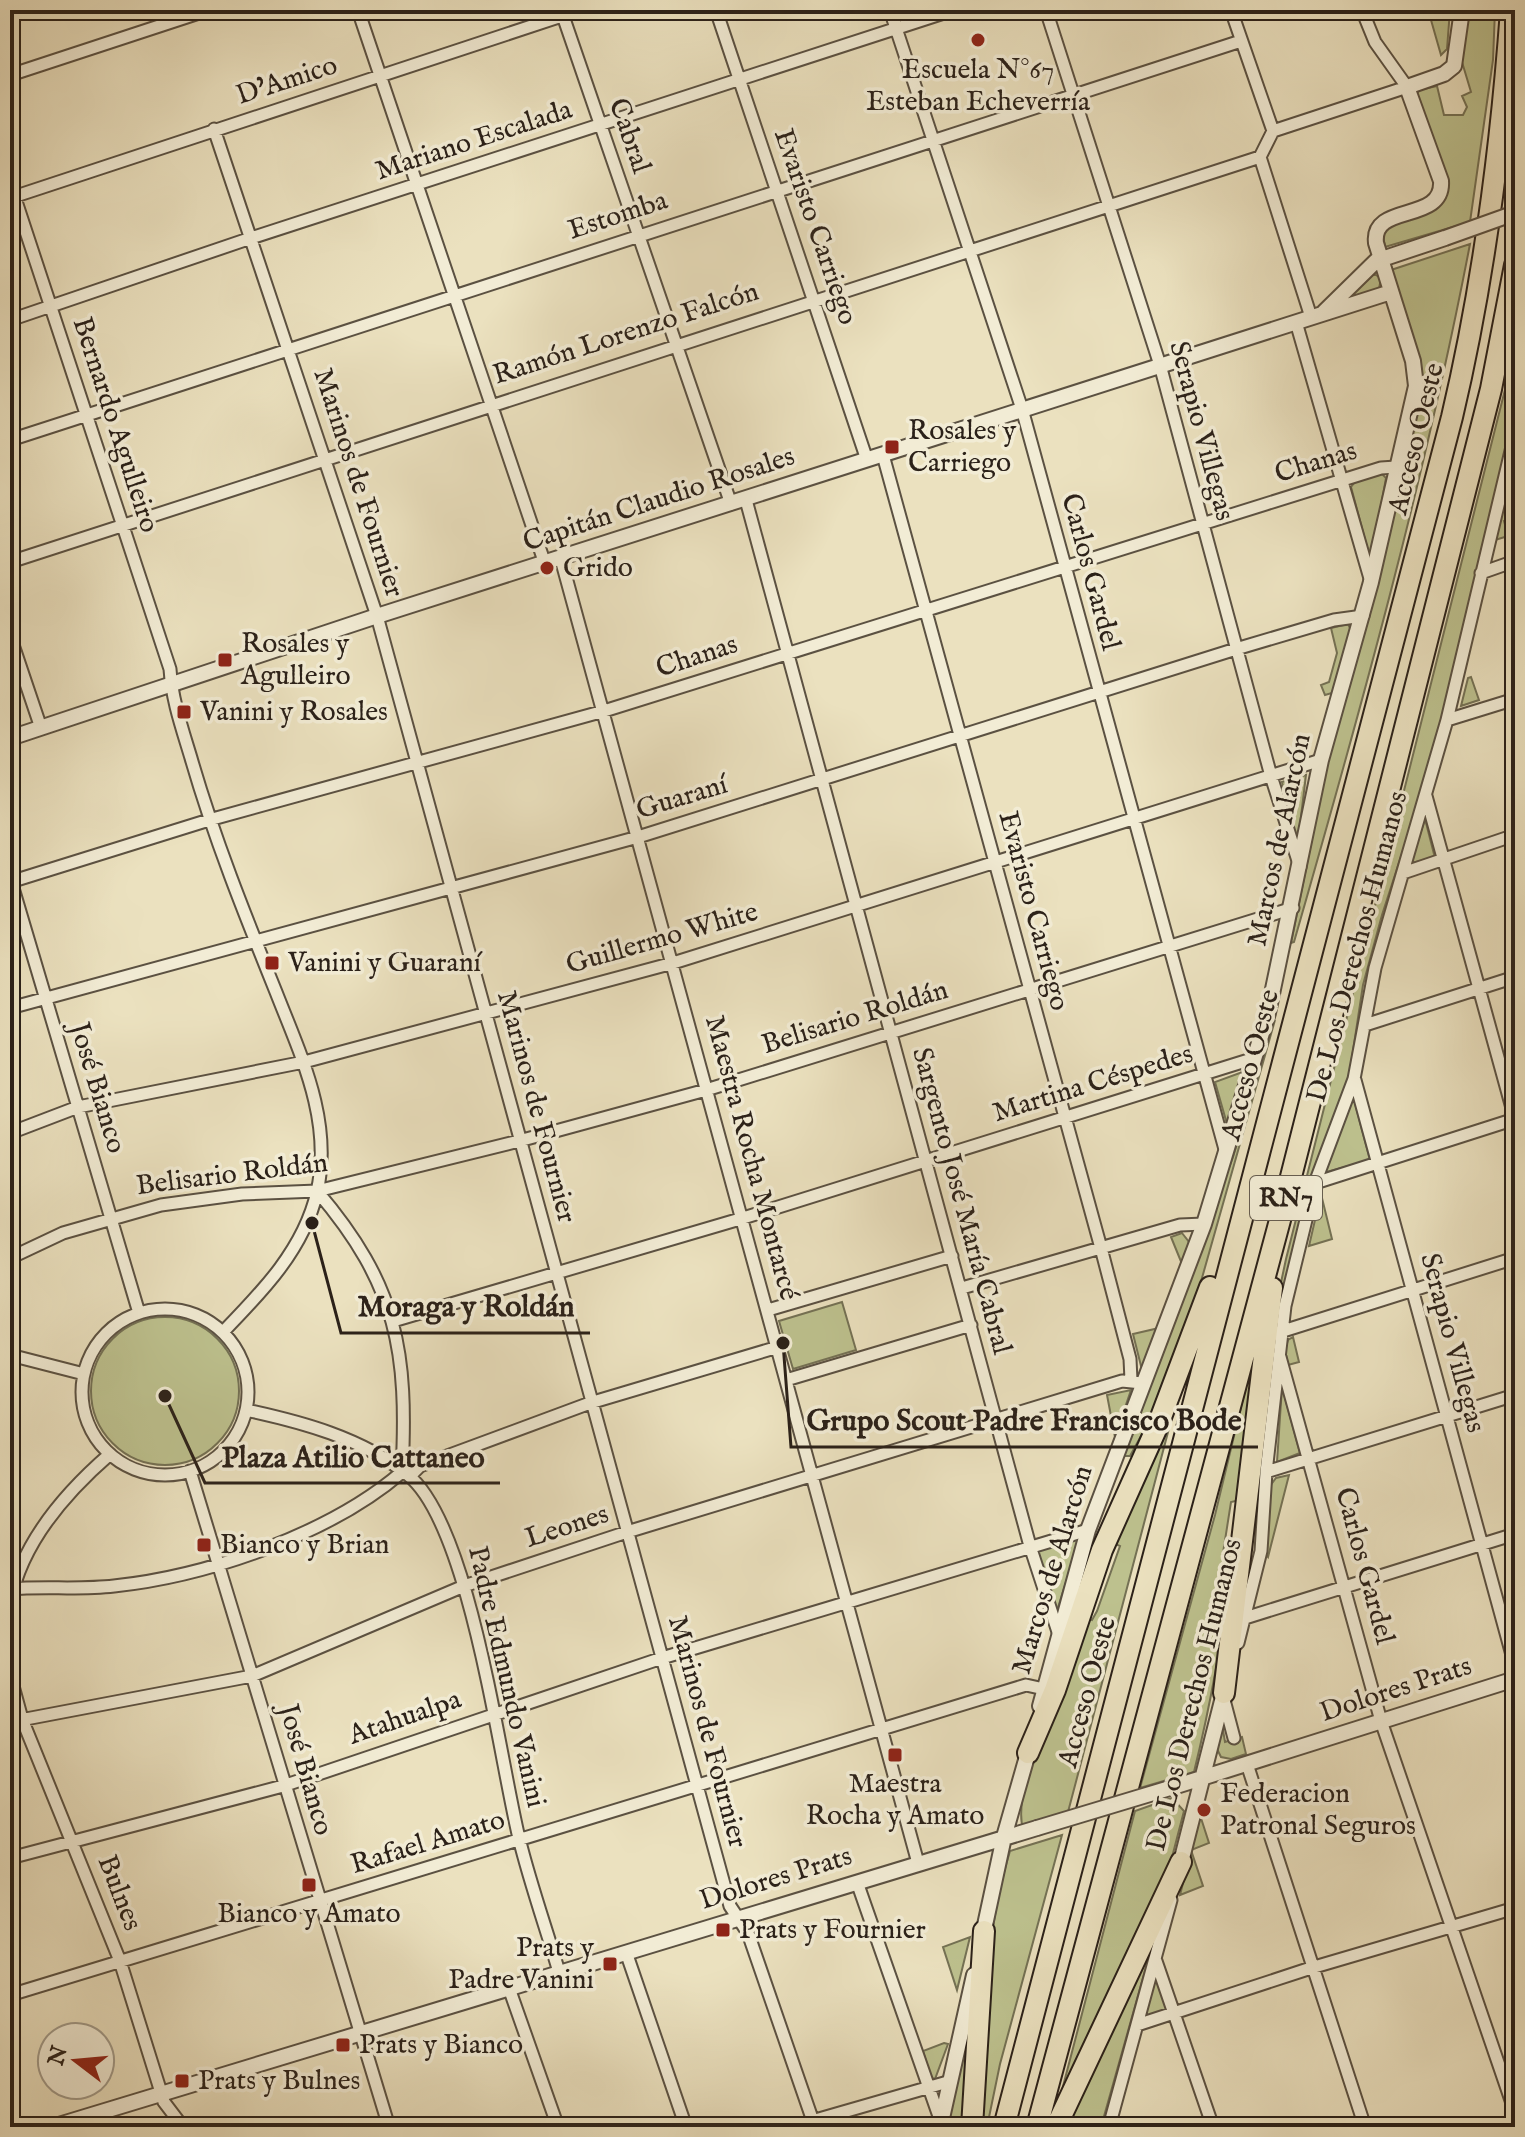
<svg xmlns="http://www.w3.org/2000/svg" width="1525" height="2137" viewBox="0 0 1525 2137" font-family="'IM FELL English',serif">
<rect width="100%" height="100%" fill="#ebe1bf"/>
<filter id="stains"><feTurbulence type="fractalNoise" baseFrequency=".0025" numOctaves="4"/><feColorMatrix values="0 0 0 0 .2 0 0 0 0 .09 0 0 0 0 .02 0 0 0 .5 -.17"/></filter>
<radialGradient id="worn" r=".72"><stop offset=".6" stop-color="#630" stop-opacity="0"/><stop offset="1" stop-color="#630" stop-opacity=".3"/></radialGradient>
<path fill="#bdc18e" stroke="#747154" stroke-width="2" d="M1439 10H1450L1447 49 1441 55 1429 13Z
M1469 10H1495L1493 60 1470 222 1385 247 1383 235 1387 225 1439 204 1416 95 1419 90 1437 86 1444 115H1463L1467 107 1462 96 1471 92 1462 62Z
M1470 244C1425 479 1360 712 1294 942L1291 943 1326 769 1368 620 1422 384 1391 270Z
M1374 274 1381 278 1379 289 1347 299Z
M1515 350V415L1430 767 1382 915 1363 985 1349 1077 1311 1181 1279 1309 1262 1432 1256 1523 1247 1568 1273 1320 1286 1259Z
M1382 474 1386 478 1371 562 1351 487 1355 482Z
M1511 476 1515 488V518L1504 521 1508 536 1495 540Z
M1348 624 1351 630 1332 693 1325 695 1321 685 1329 682 1337 653 1331 628Z
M1471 677 1479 700 1461 706 1468 678Z
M1306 775 1299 833 1294 836 1282 782Z
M1425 819 1435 858 1411 863Z
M1275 1020 1200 1285 1163 1396 1130 1456H1122L1233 1157Z
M1248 1070 1227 1124 1215 1082Z
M1353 1096 1370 1160 1323 1173Z
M1321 1194 1332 1239 1309 1246Z
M1182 1233 1189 1242 1182 1264 1171 1237Z
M842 1302 856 1350 793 1369 779 1321Z
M91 1391a74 74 0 1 1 148 0a74 74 0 1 1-148 0Z
M1159 1328 1143 1366H1141L1133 1334Z
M1293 1337 1299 1362 1288 1365 1285 1350 1288 1340Z
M1255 1349 1240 1500 1231 1502 1223 1553 1229 1555 1227 1563 1232 1564C1223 1635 1211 1703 1194 1772L1140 1788 1215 1515Z
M1282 1387 1300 1453 1277 1462Z
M1131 1390 1115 1437 1107 1395Z
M1177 1398 1068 1812 1023 1828C1010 1790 1069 1660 1085 1618L1092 1620 1097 1611 1120 1546 1115 1544Z
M1289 1475 1268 1557 1264 1552 1270 1486 1276 1478Z
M1080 1537 1056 1614 1037 1548Z
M1222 1724 1225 1742 1242 1737 1246 1754 1231 1759 1221 1757 1217 1749Z
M1172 1798 1184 1811 1170 1865 1061 2094 1135 1811Z
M1200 1815 1209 1843 1191 1850 1203 1886 1180 1895Z
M1062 1835 1000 2064 987 2127H977C983 2035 983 1940 1010 1851Z
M1161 1914 1101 2127H1061Z
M970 1937 957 1990 943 1947Z
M1156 1972 1170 2011 1142 2021Z
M972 1995 962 2127H944Z
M944 2043 948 2044 935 2079 931 2078 923 2051Z"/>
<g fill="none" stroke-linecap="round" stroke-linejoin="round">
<g stroke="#5b5142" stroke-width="15">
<path id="minor" d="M358 10 545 564
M561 10 731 504
M716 10 867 460
M890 10 1022 409 1226 1153
M1046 10 1160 365 1271 776 1300 867
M1231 10 1273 131 1260 157 1311 317
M10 75 208 10
M214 129 377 616 730 1906 748 1933 815 2127
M1273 131 1407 87 1375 42 1362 10
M10 183 170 669C172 700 182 728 191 758 214 838 245 915 276 992 301 1056 333 1121 317 1192 304 1249 262 1292 223 1332
M10 198 580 10
M10 320 251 238 953 10
M1296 322 1371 582
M10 440 1241 41
M883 455 1101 1248 1130 1359 1131 1380
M746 500 1030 1546 1059 1635
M561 559 918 1863
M10 562 1260 157
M1481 573 1515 561
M10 636 41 728
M1447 720 1515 699
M1426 796 1515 1119
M1403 873 1515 835
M10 878 139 1313
M10 882 209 820 604 711 1381 468 1396 467
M10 1008 638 837 1236 649 1334 620 1363 616
M1365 1025 1515 977
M1355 1080 1515 1666
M10 1133 78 1107 304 1062 673 963 1321 760
M1315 1183 1515 1119
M317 1191C398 1286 408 1352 402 1472
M10 1258 63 1233 161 1205 242 1194 317 1191 519 1141 706 1090 1293 908
M962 1288 1180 1225 1204 1224
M82 1392a83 83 0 1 1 166 0a83 83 0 1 1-166 0Z
M768 1310 952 1256
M393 1321 740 1219 1255 1058
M1280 1332 1515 1258
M10 1355 84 1374
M1280 1357 1381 1721 1515 2112
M786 1380 971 1325
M246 1410C302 1422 362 1438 408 1475 470 1525 499 1756 519 1838 530 1883 546 1928 559 1972
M190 1471 389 2127
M1266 1472 1515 1395
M410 1476 420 1466 590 1403 778 1347
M10 1589C44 1586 80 1590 114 1586 208 1576 330 1534 402 1472
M10 1603C21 1543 65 1493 110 1454
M1245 1618 1515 1534
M1238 1643 1261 1551 1266 1472 1285 1306 1315 1183 1354 1079 1375 968 1447 720 1515 434
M10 1675 22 1719 120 1961 164 2102 183 2127
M1224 1700 1234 1738
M10 1722 252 1676 464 1586 627 1532 1122 1381 1142 1383
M1247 1764 1365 2127
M10 1858 283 1786 662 1658 1088 1530
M857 1882 941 2122
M626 1952 686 2127
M1156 1961 1213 2127
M509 1988 558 2127
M10 1995 1026 1685 1044 1689
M1137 2025 1311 1968 1515 1908
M791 2127 951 2081
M1109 2127 1171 1900"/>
</g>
<g stroke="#5b5142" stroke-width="18">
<path id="tertiary" d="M1324 312 1376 261 1445 238
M10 738 377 616 1391 292
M1040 1706 1088 1530 1204 1224 1268 1013 1321 760 1371 582 1416 386 1413 361 1376 243C1371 202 1444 224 1441 181L1407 87 1444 74 1454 66 1462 10
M1170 1788 1515 1679
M1181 1862 1224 1693
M982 1939 1004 1837 1030 1746
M52 2127 1037 1828
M940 2127 974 1975"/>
</g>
<g stroke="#2b2119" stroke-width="24">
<path id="motorway" d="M1224 1693 1272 1288
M1028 1753 1055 1690 1102 1550 1158 1425 1210 1287
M972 2127 984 1931
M1004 2127 1452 417C1484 282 1501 148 1511 10
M1037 2127 1280 1220 1491 389 1515 265
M1056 2127 1181 1862"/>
</g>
<use href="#minor" stroke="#f2ecd5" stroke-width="11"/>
<use href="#tertiary" stroke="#f2ecd5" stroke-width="14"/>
<use href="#motorway" stroke="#ebe1bf" stroke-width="20"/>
<g stroke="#5b5142" stroke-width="18" stroke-linecap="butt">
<path id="tertiary-bridge" d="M1445 238 1515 213
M1037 1828 1170 1788"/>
</g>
<use href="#tertiary-bridge" stroke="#f2ecd5" stroke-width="14"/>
</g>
<g fill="#8f2418" stroke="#f2ecd5" stroke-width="3">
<circle cx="978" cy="40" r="8"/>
<rect x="884" y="439" width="16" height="16" rx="4"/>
<circle cx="547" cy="568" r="8"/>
<rect x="217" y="652" width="16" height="16" rx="4"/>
<rect x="176" y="704" width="16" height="16" rx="4"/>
<rect x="264" y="955" width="16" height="16" rx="4"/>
<rect x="196" y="1537" width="16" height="16" rx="4"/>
<rect x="887" y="1747" width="16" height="16" rx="4"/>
<circle cx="1204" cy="1810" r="8"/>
<rect x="301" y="1877" width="16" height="16" rx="4"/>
<rect x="715" y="1922" width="16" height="16" rx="4"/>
<rect x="602" y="1956" width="16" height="16" rx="4"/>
<rect x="335" y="2037" width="16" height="16" rx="4"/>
<rect x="174" y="2073" width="16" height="16" rx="4"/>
</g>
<g text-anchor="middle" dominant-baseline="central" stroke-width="7" stroke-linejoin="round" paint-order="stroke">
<rect fill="#f2ecd5" stroke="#675e51" stroke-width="2" x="1250" y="1176" width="72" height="44" rx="6"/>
<g font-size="26" font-weight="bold" fill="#2b2119">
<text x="1286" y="1198">RN7</text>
</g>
<g font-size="28" fill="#2b2119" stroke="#f2ecd5" text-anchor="start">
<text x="978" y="70" text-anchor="middle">Escuela N°67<tspan x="978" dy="32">Esteban Echeverría</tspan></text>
<text x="908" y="431">Rosales y<tspan x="908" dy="32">Carriego</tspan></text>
<text x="563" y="568">Grido</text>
<text x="241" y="644">Rosales y<tspan x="241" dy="32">Agulleiro</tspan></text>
<text x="200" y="712">Vanini y Rosales</text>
<text x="288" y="963">Vanini y Guaraní</text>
<text x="220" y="1545">Bianco y Brian</text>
<text x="895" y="1784" text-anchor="middle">Maestra<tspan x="895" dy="32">Rocha y Amato</tspan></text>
<text x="1220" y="1794">Federacion<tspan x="1220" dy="32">Patronal Seguros</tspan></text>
<text x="309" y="1914" text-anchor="middle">Bianco y Amato</text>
<text x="739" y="1930">Prats y Fournier</text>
<text x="594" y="1948" text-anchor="end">Prats y<tspan x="594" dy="32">Padre Vanini</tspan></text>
<text x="359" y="2045">Prats y Bianco</text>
<text x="198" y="2081">Prats y Bulnes</text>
</g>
<g font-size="28" fill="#2b2119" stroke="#f2ecd5">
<text transform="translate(287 81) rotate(-18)">D'Amico</text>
<text transform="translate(629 136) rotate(71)">Cabral</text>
<text transform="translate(474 141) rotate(-18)">Mariano Escalada</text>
<text transform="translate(618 216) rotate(-18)">Estomba</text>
<text transform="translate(815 227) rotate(71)">Evaristo Carriego</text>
<text transform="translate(626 334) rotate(-18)">Ramón Lorenzo Falcón</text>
<text transform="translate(115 425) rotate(72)">Bernardo Agulleiro</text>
<text transform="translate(1201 431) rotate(75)">Serapio Villegas</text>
<text transform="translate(1417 439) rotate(-76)">Acceso Oeste</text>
<text transform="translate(1316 463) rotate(-17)">Chanas</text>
<text transform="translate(358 483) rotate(72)">Marinos de Fournier</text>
<text transform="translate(659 500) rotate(-18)">Capitán Claudio Rosales</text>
<text transform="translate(1090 572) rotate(75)">Carlos Gardel</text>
<text transform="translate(697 657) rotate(-18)">Chanas</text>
<text transform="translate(682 798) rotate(-17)">Guaraní</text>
<text transform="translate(1280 840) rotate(-78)">Marcos de Alarcón</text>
<text transform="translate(1033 911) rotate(75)">Evaristo Carriego</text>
<text transform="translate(662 939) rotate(-16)">Guillermo White</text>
<text transform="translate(1358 947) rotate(-75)">De Los Derechos Humanos</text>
<text transform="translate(855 1018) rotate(-17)">Belisario Roldán</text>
<text transform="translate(1251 1065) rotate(-75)">Acceso Oeste</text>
<text transform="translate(1093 1084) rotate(-17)">Martina Céspedes</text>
<text transform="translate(97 1088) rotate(73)">José Bianco</text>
<text transform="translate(536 1107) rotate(75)">Marinos de Fournier</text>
<text transform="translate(751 1158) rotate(75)">Maestra Rocha Montarcé</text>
<text transform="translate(232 1175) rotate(-7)">Belisario Roldán</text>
<text transform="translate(961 1201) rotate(75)">Sargento José María Cabral</text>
<text transform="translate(1452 1343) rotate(75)">Serapio Villegas</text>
<text transform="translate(567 1527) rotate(-18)">Leones</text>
<text transform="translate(1364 1566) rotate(75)">Carlos Gardel</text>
<text transform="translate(1053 1570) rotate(-73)">Marcos de Alarcón</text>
<text transform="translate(506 1677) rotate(77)">Padre Edmundo Vanini</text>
<text transform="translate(1396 1690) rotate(-18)">Dolores Prats</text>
<text transform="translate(1088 1692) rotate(-75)">Acceso Oeste</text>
<text transform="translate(1195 1695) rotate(-76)">De Los Derechos Humanos</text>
<text transform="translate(405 1718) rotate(-19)">Atahualpa</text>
<text transform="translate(707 1732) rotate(75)">Marinos de Fournier</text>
<text transform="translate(305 1770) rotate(74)">José Bianco</text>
<text transform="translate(428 1843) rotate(-17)">Rafael Amato</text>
<text transform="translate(776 1879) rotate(-17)">Dolores Prats</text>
<text transform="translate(119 1893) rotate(69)">Bulnes</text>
</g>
</g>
<path fill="none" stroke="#2b2119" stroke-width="3" d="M312 1223L341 1333H590M783 1343L791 1447H1258M165 1396L205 1483H500"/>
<g fill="#2b2119" stroke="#f2ecd5" stroke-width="3">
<circle cx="312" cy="1223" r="8"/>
<circle cx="783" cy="1343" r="8"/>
<circle cx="165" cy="1396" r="8"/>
</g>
<g font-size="30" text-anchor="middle" font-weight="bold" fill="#2b2119" stroke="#f2ecd5" stroke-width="7" stroke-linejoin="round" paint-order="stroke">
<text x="466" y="1316">Moraga y Roldán</text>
<text x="1024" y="1430">Grupo Scout Padre Francisco Bode</text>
<text x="353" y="1467">Plaza Atilio Cattaneo</text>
</g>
<rect width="1525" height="2137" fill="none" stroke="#ebe1bf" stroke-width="40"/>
<rect x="12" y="12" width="1501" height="2113" fill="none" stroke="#2b2119" stroke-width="4"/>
<rect x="20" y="20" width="1485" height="2097" fill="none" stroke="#2b2119" stroke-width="2"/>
<g transform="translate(76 2061) rotate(286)"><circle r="38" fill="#f2ecd5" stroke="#a29b8a" stroke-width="2"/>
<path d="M0-6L14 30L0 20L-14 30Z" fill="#8f2418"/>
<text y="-12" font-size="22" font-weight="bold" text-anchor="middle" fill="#2b2119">N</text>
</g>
<rect width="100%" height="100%" filter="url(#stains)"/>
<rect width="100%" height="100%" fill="url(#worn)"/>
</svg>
